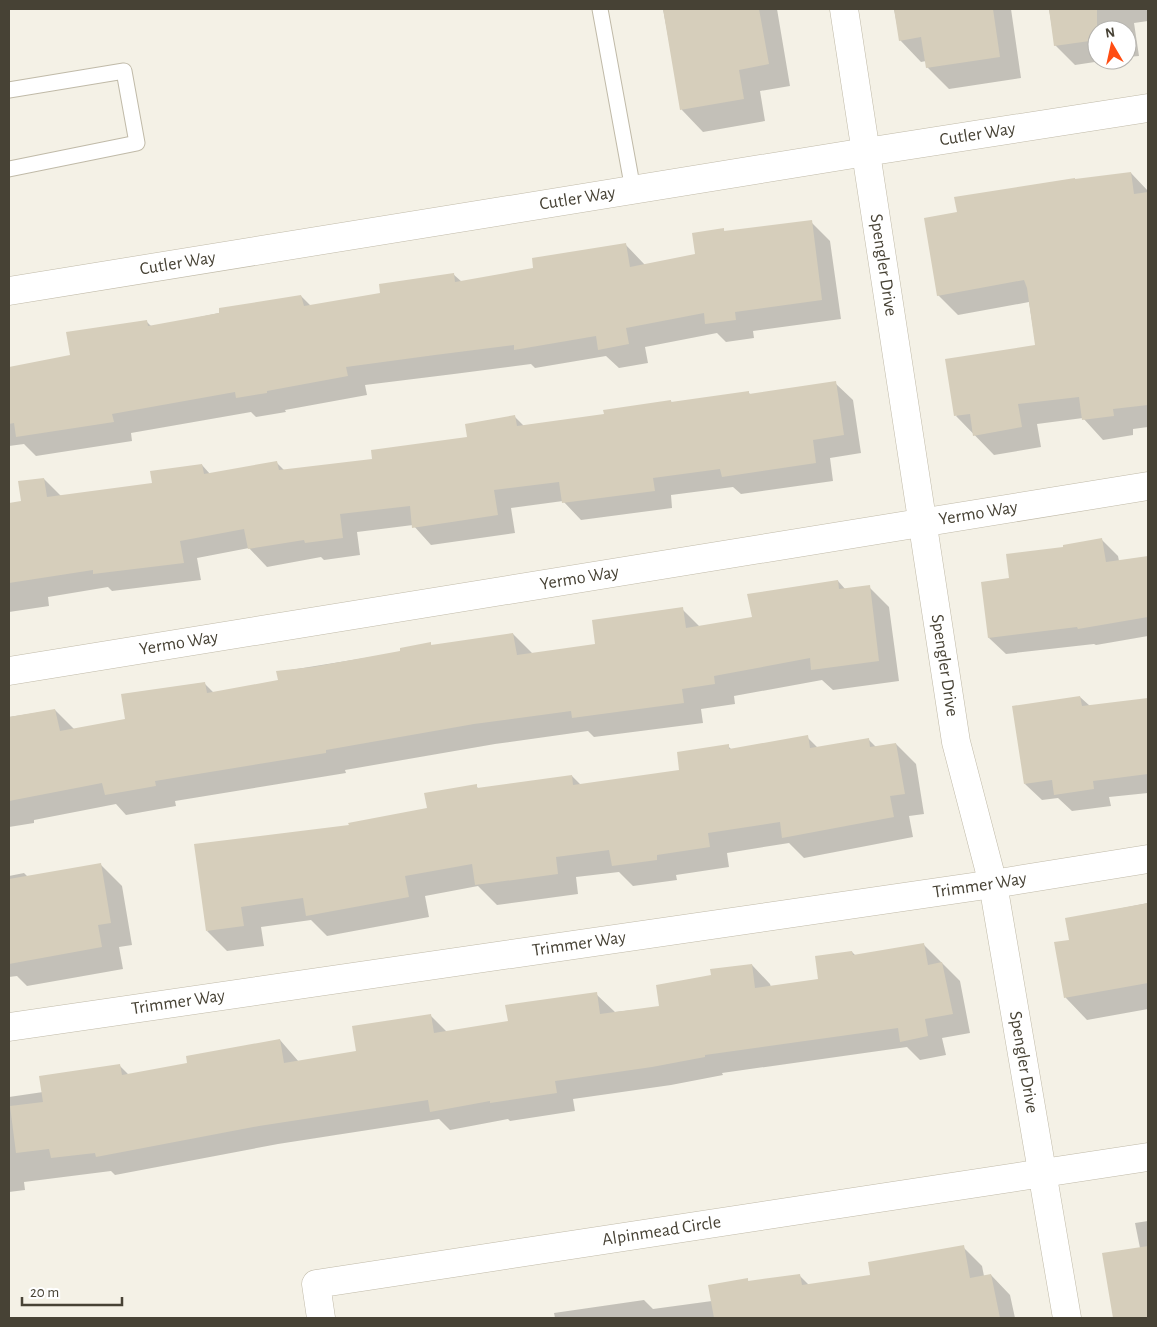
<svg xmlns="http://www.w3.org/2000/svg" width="1157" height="1327" viewBox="0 0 1157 1327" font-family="'Alegreya Sans',sans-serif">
<rect width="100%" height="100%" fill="#f4f1e6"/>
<path fill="#0003" d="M663 9H777L790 86 760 91 765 121 703 132 682 110Z
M894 9H1011L1021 78 949 89 927 67 926 61 921 62 900 40Z
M1049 9H1148V21L1134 23 1139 56 1127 57V30H1097V60H1108L1075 65 1055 45Z
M1131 173 1148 191V427L1133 429V435L1103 440 1083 418 1037 424 1041 447 994 455 956 416 1036 346 1029 302 958 315 938 295 958 213 1076 180Z
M811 222 830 241 841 319 753 331 754 338 726 342 717 333 645 347 648 363 619 368 606 356 535 368 531 364 454 374 365 385 367 395 285 410 286 412 256 417 251 412 131 433 132 441 36 456 24 444 9 446V365L10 368 71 356 146 321 152 327 301 296 311 306 381 294 453 274 462 282 535 269 625 244 645 265 696 255 723 230 726 232Z
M835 383 853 400 861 453 830 458 833 481 741 494 733 487 671 495 672 508 581 520 563 501 511 508 515 533 431 545 413 525 357 532 360 555 324 560 321 557 267 567 249 548 197 558 201 580 112 591 108 587 48 597 49 606 9 612V504L22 502 44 479 61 496 154 484 202 465 210 474 276 462 285 471 374 460 469 438 514 416 524 426 605 415 671 401 672 403 748 392 751 395Z
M1101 539 1118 556 1119 561 1148 557V636L1096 645 1094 644 1006 654 989 638 1010 579 1065 548Z
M838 581 846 590 869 587 889 607 899 681 833 690 822 680 734 696 735 704 701 709 703 723 594 737 588 731 495 744 345 770 346 773 175 801 176 806 126 815 116 804 34 820V823L9 827V717L55 710 75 730 127 720 122 695 204 683 214 693 279 681 278 672 402 652 430 644 433 646 513 634 533 654 596 645 682 609 700 627 753 618Z
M1080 697 1090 706 1148 700V793L1109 797 1111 806 1072 811 1058 798 1042 800 1025 784Z
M807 737 818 748 868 739 876 747 896 744 916 764 924 814 909 816 913 837 804 858 789 843 727 853 729 867 676 875 677 880 633 886 619 872 576 877 578 894 497 905 478 886 425 896 429 917 327 936 311 920 261 927 264 946 227 951 207 931 350 826 428 809 476 786 479 789 572 776 581 785 681 771 728 746 732 750Z
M100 864 122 886 132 945 119 947 123 969 27 986 17 976 9 977V876L24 873 28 877Z
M1148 903V1009L1087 1020 1066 998 1056 943 1071 941 1067 919Z
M923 944 960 981 970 1033 942 1038 946 1055 920 1060 907 1047 722 1073 723 1075 671 1085 573 1099 575 1111 510 1121 508 1119 450 1130 439 1119 278 1144 115 1175 111 1171 24 1182 25 1190 9 1192V1097L43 1092 119 1065 129 1075 188 1064 280 1040 299 1062 357 1052 430 1015 447 1032 509 1022 596 994 615 1012 661 1007 712 976 752 965 770 984 771 987 819 980 852 952 856 956Z
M1148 1221V1318H1114L1104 1254 1140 1248 1135 1223Z
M963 1247 982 1266 984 1276 991 1275 1010 1295 1015 1318H555L554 1313 644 1300 653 1309 712 1301 747 1280 750 1282 799 1275 809 1285 872 1276Z"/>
<path fill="#d6cebb" d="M663 9H759L769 64 739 70 744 99 680 110Z
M894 9H993L1000 57 926 68 921 37 899 41Z
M1049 9H1097V40L1054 46Z
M1131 172 1134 194 1148 192V405L1113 409 1114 416 1082 420 1079 397 1018 404 1022 427 973 436 970 414 954 416 945 359 1035 345 1027 288 1024 280 937 296 924 218 957 212 954 197 1075 178V179Z
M812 220 822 300 735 312 736 320 705 324 704 313 626 328 629 344 598 350 596 336 514 350V345L435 355 346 367 348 376 267 391V393L236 398 235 392 112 414 114 422 16 437 14 423 9 424V367L70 355 66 332 147 320 148 326 219 313V308L301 295 304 306 380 293 379 284 454 273 455 282 533 268 532 258 626 243 630 267 695 254 692 233 724 228V231Z
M836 381 844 435 813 440 816 463 722 477 720 469 653 478 655 491 562 503 559 482 494 490 498 515 412 528 410 506 340 514 343 538 305 543 304 540 248 549 244 529 180 541 184 563 93 574V570L9 583V503L21 501 18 481 44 478 47 497 152 483 150 471 202 464 204 474 277 461 279 470 372 459 371 450 467 437 465 424 515 415 517 426 604 414 603 410 671 400V402L749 391V394Z
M1102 538 1106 562 1148 556V617L1078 629 1077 627 988 638 981 582 1009 578 1006 554 1063 547V545Z
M838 580 839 589 870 585 879 661 811 670 810 658 714 676 715 684 682 689 684 703 572 718 571 711 474 724 326 750V753L155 781 156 786 105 795 102 783 9 801V717L55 709 60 731 125 719 121 694 205 682 207 693 278 680 276 671 313 667 400 651V648L431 642V645L513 633 517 655 595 644 592 620 683 607 686 628 752 617 747 594Z
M1080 696 1082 706 1148 698V774L1093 781 1094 789 1054 795 1052 780 1024 784 1012 706Z
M808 735 810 748 869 738 870 747 896 743 905 794 890 796 894 817 782 838 780 822 708 833 710 847 657 855V860L612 866 609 850 556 857 558 874 475 885 472 864 405 876 409 897 306 916 303 898 241 907 244 926 206 931 194 844 349 825 348 823 427 808 424 793 477 784V788L572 775 573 785 679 770 677 752 729 744V749Z
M101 863 111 923 98 925 102 947 9 964V879Z
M1148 903V983L1064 998 1054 942 1069 940 1065 918Z
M924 943 928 965 942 962 953 1014 925 1019 928 1036 900 1042 898 1028 705 1055V1057L652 1067 555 1081 557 1093 490 1103V1101L430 1112 428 1100 259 1126 96 1157 95 1153 51 1158 49 1149 16 1153 10 1106 43 1102 39 1076 120 1064 122 1075 187 1063 186 1056 280 1039 284 1063 356 1051 352 1026 431 1014 434 1033 508 1021 505 1005 597 992 600 1014 659 1006 656 985 711 975 710 969 752 964 755 988 818 979 815 956 852 951 853 955Z
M964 1245 970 1278 991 1274 1000 1318H714L708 1285 748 1278V1281L800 1274 802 1285 870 1275 868 1262Z
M1148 1246V1318H1113L1102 1253Z"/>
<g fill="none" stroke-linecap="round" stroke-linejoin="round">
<g stroke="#c0baa8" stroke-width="17">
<path id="service" d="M600 9 633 190
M9 90 124 71 137 143 9 169"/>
</g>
<g stroke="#c0baa8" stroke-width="29">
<g id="minor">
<path id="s1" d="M9 671 1148 486"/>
<path id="s2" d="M9 1027 993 884 1148 859"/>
<path id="s3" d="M321 1318 316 1284 1148 1157"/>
</g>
</g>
<g stroke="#c0baa8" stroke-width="29">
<g id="tertiary">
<path id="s4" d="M844 9 956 742 993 884 1067 1318"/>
<path id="s5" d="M9 291 866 152 1148 108"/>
</g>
</g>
<use href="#service" stroke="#fff" stroke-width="15"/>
<use href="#minor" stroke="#fff" stroke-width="28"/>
<use href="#tertiary" stroke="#fff" stroke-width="28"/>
</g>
<g text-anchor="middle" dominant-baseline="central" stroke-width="4.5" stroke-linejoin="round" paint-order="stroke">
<g font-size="18" fill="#474235" stroke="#fff">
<text stroke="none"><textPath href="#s5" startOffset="981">Cutler Way</textPath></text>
<text stroke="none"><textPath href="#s5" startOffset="576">Cutler Way</textPath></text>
<text stroke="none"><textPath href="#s5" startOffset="171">Cutler Way</textPath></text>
<text stroke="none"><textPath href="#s4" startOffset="259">Spengler Drive</textPath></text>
<text stroke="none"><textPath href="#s1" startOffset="982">Yermo Way</textPath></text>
<text stroke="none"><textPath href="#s1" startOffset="578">Yermo Way</textPath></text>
<text stroke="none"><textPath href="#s1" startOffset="172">Yermo Way</textPath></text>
<text stroke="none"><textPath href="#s4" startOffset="664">Spengler Drive</textPath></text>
<text stroke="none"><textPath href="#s2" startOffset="981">Trimmer Way</textPath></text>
<text stroke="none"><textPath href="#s2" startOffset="576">Trimmer Way</textPath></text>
<text stroke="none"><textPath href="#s2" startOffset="171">Trimmer Way</textPath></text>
<text stroke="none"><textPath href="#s4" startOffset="1069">Spengler Drive</textPath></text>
<text stroke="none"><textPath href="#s3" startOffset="384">Alpinmead Circle</textPath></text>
</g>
</g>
<rect width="1157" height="1327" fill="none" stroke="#474235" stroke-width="20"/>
<g transform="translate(1112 45) rotate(351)"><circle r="24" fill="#ffffff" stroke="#b5b3ae"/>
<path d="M0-4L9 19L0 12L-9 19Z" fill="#ff4d12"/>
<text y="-8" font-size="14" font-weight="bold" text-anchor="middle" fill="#474235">N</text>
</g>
<path d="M22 1297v8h100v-8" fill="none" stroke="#474235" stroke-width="2.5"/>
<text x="30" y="1297" font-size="15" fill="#474235" stroke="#ffffff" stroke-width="4" paint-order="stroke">20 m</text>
</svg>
